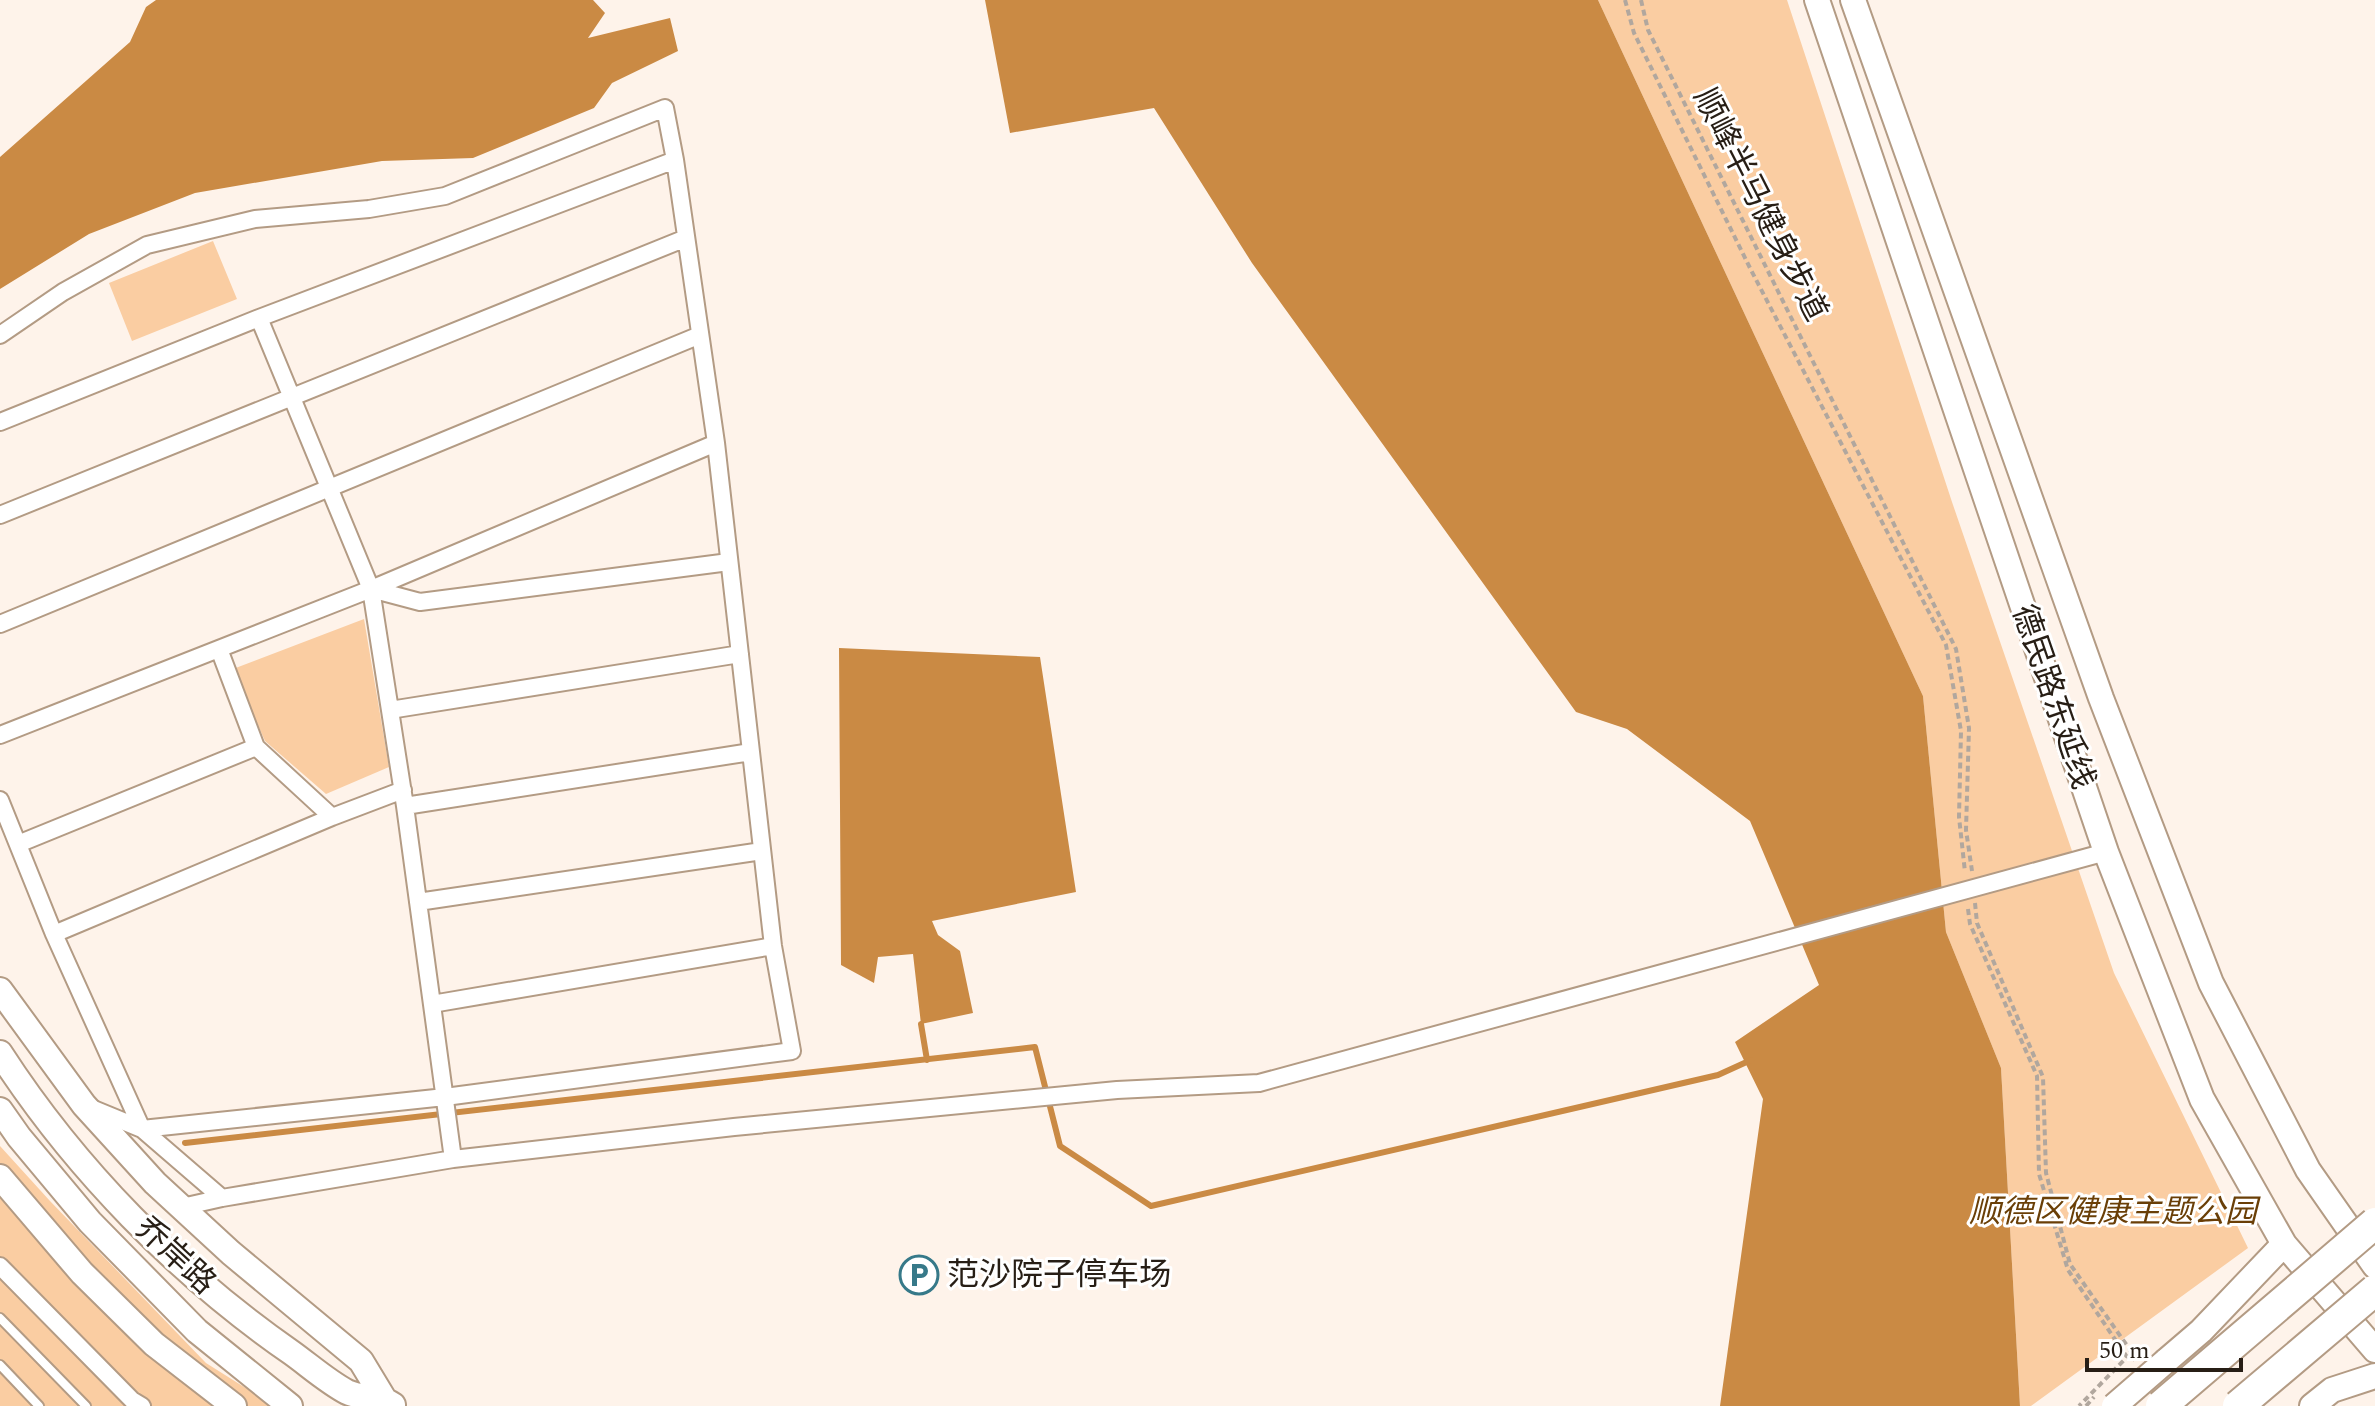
<svg xmlns="http://www.w3.org/2000/svg" width="2375" height="1406" viewBox="0 0 2375 1406" font-family="Spectral,'Noto Sans SC',serif">
<rect width="100%" height="100%" fill="#fef3ea"/>
<path fill="#facda2" d="M1598 0H1787L1952 502 2114 973 2248 1248 2031 1406H2020L2001 1068 1946 932 1923 696Z
M213 241 237 299 132 341 109 283Z
M364 619 389 767 326 794 265 741 233 669Z
M0 1146 50 1201 206 1363 274 1406H0Z"/>
<path fill="#ca8a44" d="M156 0H593L605 13 588 38 670 18 678 51 612 83 594 108 473 158 382 161 195 193 89 234 0 289V157L130 42 146 7Z
M985 0H1598L1923 696 1946 932 2001 1068 2020 1406H1720L1763 1099 1735 1042 1819 985 1750 821 1627 729 1576 712 1252 263 1154 108 1010 133Z
M839 648 1040 657 1076 892 932 921 938 935 960 951 973 1013 921 1024 913 954 878 957 874 983 841 965Z"/>
<g fill="none" stroke-linecap="round" stroke-linejoin="round">
<path stroke="#ca8a44" stroke-width="6" d="M921 1024 927 1060
M185 1143 1035 1047 1060 1146 1151 1206 1718 1075 1751 1060"/>
<g stroke="#b39b84" stroke-width="12">
<path id="lane" d="M0 1318 86 1406
M0 1365 39 1406"/>
</g>
<g stroke="#b39b84" stroke-width="20">
<path id="street" d="M259 318 675 160 716 443
M0 335 63 292 147 245 255 219 369 209 445 196 665 108 675 160
M0 422 259 318 371 589 405 806 453 1159
M0 515 686 238
M371 589 420 602 729 562
M0 624 700 335
M390 710 740 654
M0 735 371 589 716 443 773 946 792 1051 445 1097 142 1129 54 934 0 800
M256 747 332 817
M405 806 751 752
M18 844 256 747 219 649
M418 902 762 851
M54 934 332 817 403 790
M432 1004 773 946
M91 1108 142 1129 222 1198 453 1159 734 1127 1117 1090 1259 1083 2106 852
M182 1207 222 1198
M0 1266 132 1400 142 1406"/>
</g>
<g stroke="#b39b84" stroke-width="28">
<path id="secondary" d="M1817 0 2106 852 2202 1099 2284 1244 2375 1350
M1853 0 2101 698 2211 983 2308 1170 2375 1266
M0 990 84 1105 155 1183 231 1253 361 1361 384 1399
M0 1053C75 1169 178 1274 292 1353 310 1366 328 1382 347 1392 362 1399 379 1395 393 1405
M0 1110 19 1137 90 1222 197 1331 290 1406
M0 1177 82 1273 154 1344 234 1406
M2166 1361 2201 1331 2284 1244
M2312 1406 2332 1390 2375 1376"/>
</g>
<path stroke="#b1a79e" stroke-width="4" stroke-dasharray="6 4" stroke-linecap="butt" d="M1625 0 1634 33 1751 270 1946 645 1961 731 1959 817 1965 872
M1641 0 1648 30 1956 649 1969 728 1966 830 1972 871
M1975 903 1977 923 2043 1077 2046 1173 2070 1264 2135 1357 2132 1360
M1968 909 1970 924 2037 1076 2039 1174 2068 1270 2127 1357 2079 1406
M2086 1406 2094 1397"/>
<use href="#lane" stroke="#fff" stroke-width="8"/>
<use href="#street" stroke="#fff" stroke-width="16"/>
<use href="#secondary" stroke="#fff" stroke-width="24"/>
<g stroke="#b39b84" stroke-width="28" stroke-linecap="butt">
<path id="secondary-bridge" d="M2114 1406 2166 1361"/>
</g>
<g stroke="#b39b84" stroke-width="34" stroke-linecap="butt">
<path id="highway-bridge" d="M2161 1406 2375 1223
M2238 1406 2375 1290"/>
</g>
<use href="#secondary-bridge" stroke="#fff" stroke-width="24"/>
<use href="#highway-bridge" stroke="#fff" stroke-width="30"/>
</g>
<defs>
<g id="parking-ring" transform="scale(2)"><circle r="9.5" fill="#fff" stroke="#367989" stroke-width="1.5"/><path d="M-3.5-5.5H1a3.5 3.5 0 0 1 0 7H-1V5.5H-3.5ZM-1-3.4V-.6H.8a1.4 1.4 0 0 0 0-2.8Z" fill="#367989"/></g>
</defs>
<g fill-rule="evenodd">
<use href="#parking-ring" x="919" y="1275"/>
</g>
<g text-anchor="middle" dominant-baseline="central" stroke-width="6" stroke-linejoin="round" paint-order="stroke">
<g font-size="32" fill="#271e15" stroke="#fff">
<text transform="translate(1760 205) rotate(63)">顺峰半马健身步道</text>
<text transform="translate(2053 697) rotate(71)">德民路东延线</text>
<text transform="translate(175 1256) rotate(43)">乔岸路</text>
</g>
<g font-size="32" font-style="italic" fill="#6a3f07" stroke="#fff">
<text x="2113" y="1212">顺德区健康主题公园</text>
</g>
<g font-size="32" fill="#271e15" stroke="#fff" text-anchor="start">
<text x="947" y="1275">范沙院子停车场</text>
</g>
</g>
<path d="M2087 1358v12h154v-12" fill="none" stroke="#271e15" stroke-width="4"/>
<text x="2099" y="1358" font-size="24" fill="#271e15" stroke="#ffffff" stroke-width="6" paint-order="stroke">50 m</text>
</svg>
